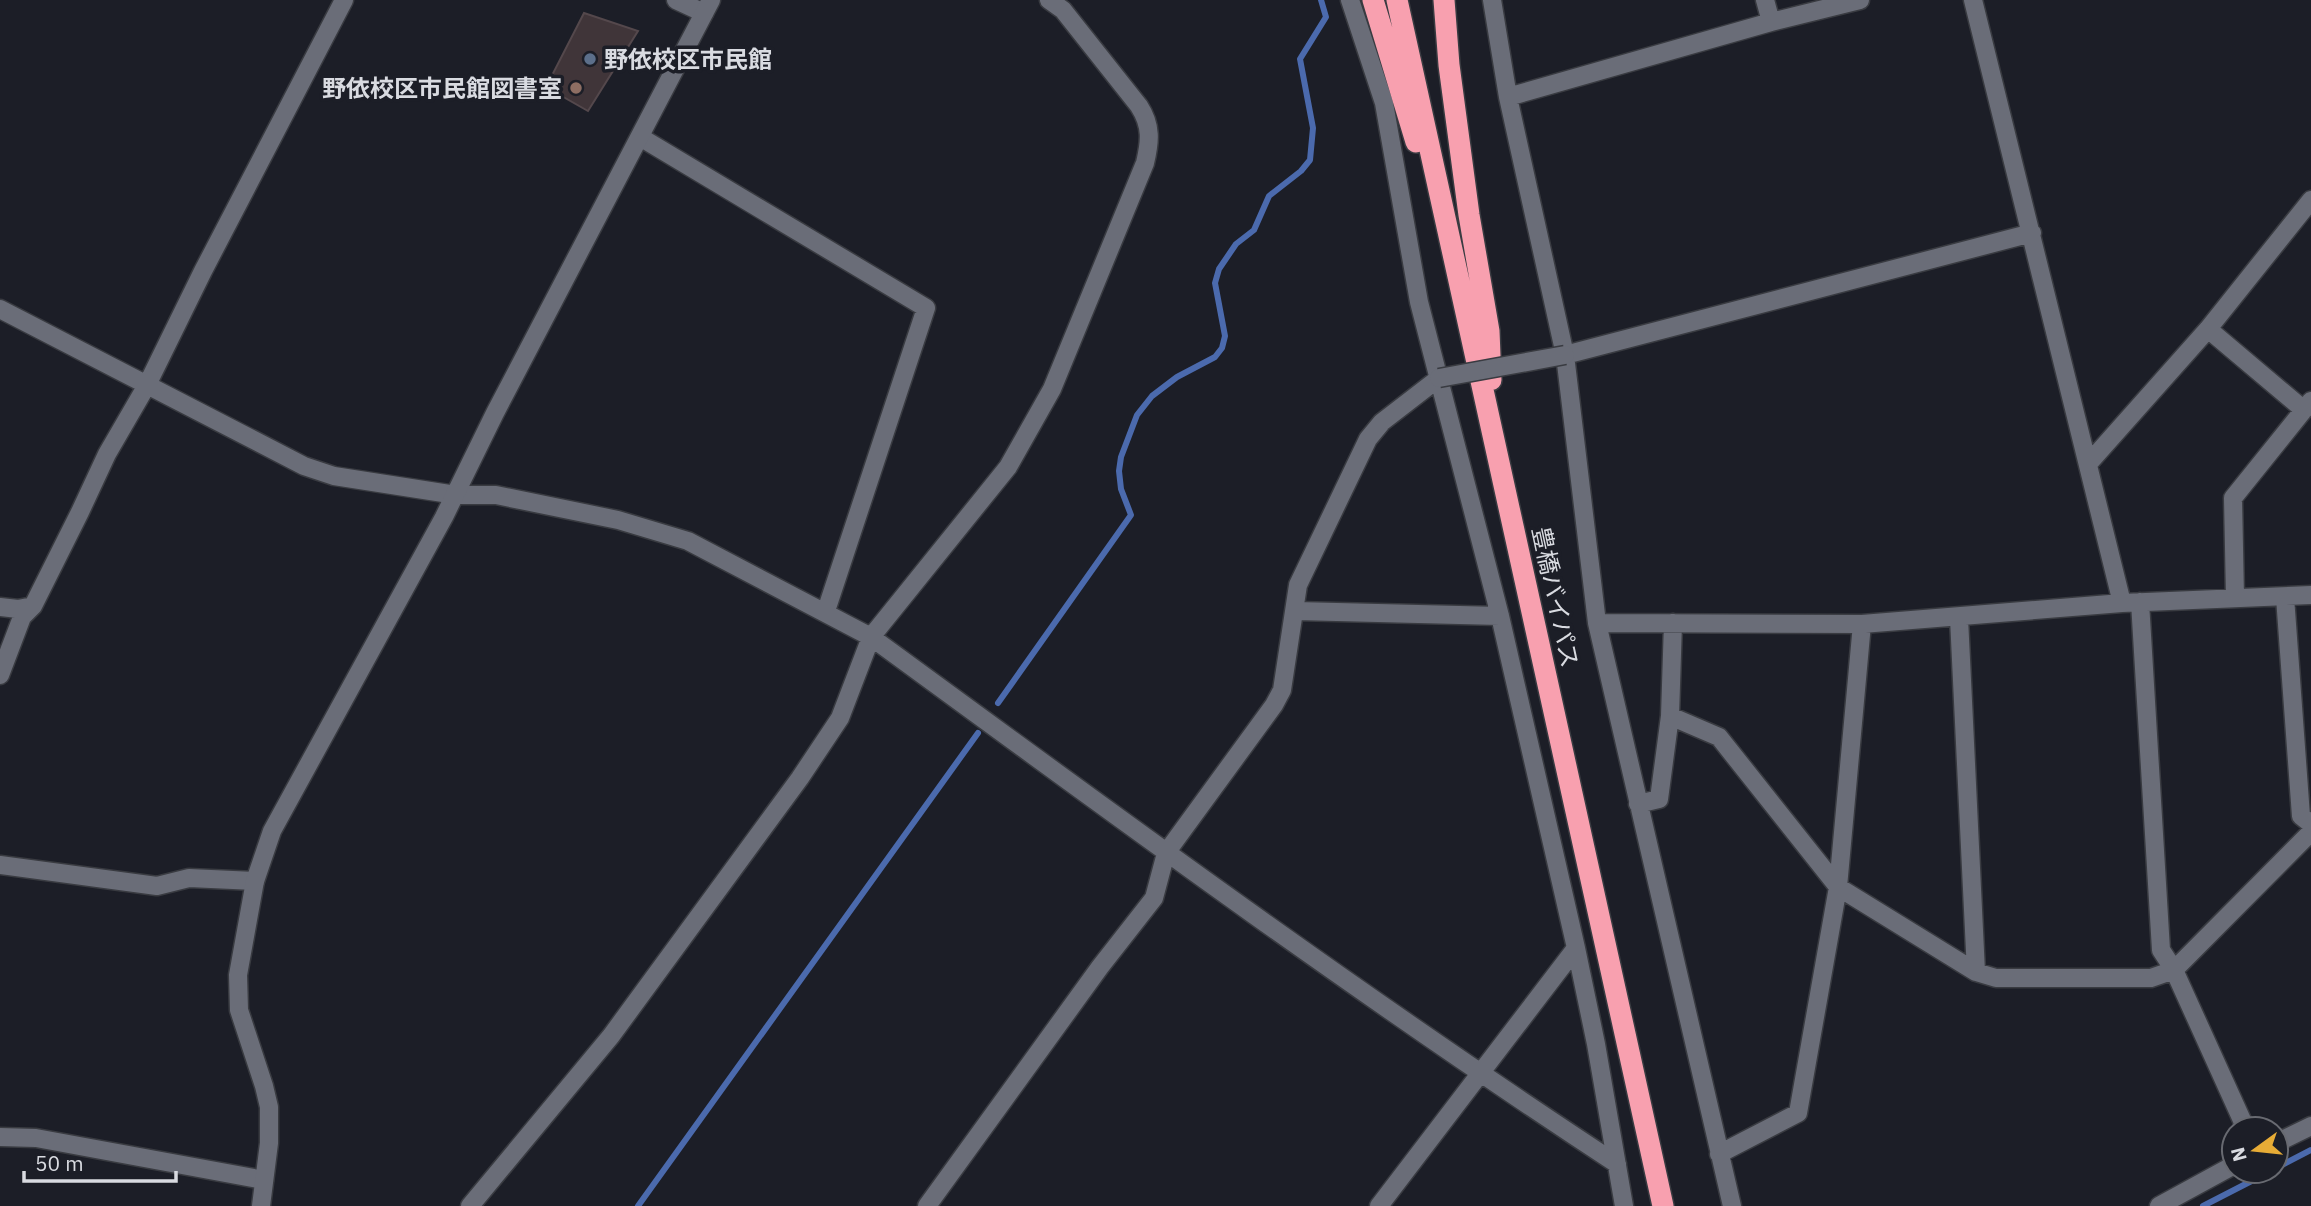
<svg xmlns="http://www.w3.org/2000/svg" width="2311" height="1206" viewBox="0 0 2311 1206" font-family="'IBM Plex Sans','Noto Sans JP',sans-serif">
<rect width="100%" height="100%" fill="#1c1e27"/>
<g fill="none" stroke-linecap="round" stroke-linejoin="round">
<path stroke="#4b6aad" stroke-width="6" d="M998 703 1131 515 1121 489 1119 471 1121 457 1137 415 1152 396 1177 377 1215 357 1222 348 1225 336 1215 283 1219 269 1236 244 1254 230 1269 196 1301 171 1310 160 1313 128 1300 59 1326 17 1321 0
M2276 1168 2311 1150
M638 1206 978 733
M2203 1206 2271 1171"/>
</g>
<path fill="#403539" stroke="#54484c" stroke-width="2" d="M584 13 638 31 588 111 546 87Z"/>
<g fill="none" stroke-linecap="round" stroke-linejoin="round">
<g stroke="#393b41" stroke-width="21">
<path id="street" d="M676 0 704 13
M1350 0 1384 103 1419 302 1500 616 1576 948 1596 1044 1624 1206
M1492 0 1508 97 1565 355 1597 623 1732 1206
M1765 0 1771 22
M1973 0 2122 603
M1508 97 1771 22 1860 0
M640 137 926 308 826 611
M0 309 304 466 334 476 456 495H496L618 520 688 541 871 637C1117 817 1362 997 1617 1164
M2208 329 2304 410
M1565 355 2032 233
M2088 464 2208 329 2311 200
M2235 597 2233 498 2311 401
M2285 597 2301 816 2311 824
M2140 602 2161 950 2174 970 2246 1129
M0 607 18 609 33 606
M1296 611 1500 616
M1959 618 1976 972
M1597 623 1862 624 2122 603 2311 595
M0 675 22 617 33 606 80 512 107 454 147 385 203 271 344 0
M1670 716 1719 737 1838 887 1976 972 1996 978H2151L2174 970 2311 832
M1638 804 1659 799 1670 716 1673 623
M0 865 157 886 189 878 255 881
M0 1137 36 1138 264 1180
M2276 1143 2311 1126
M1719 1154 1798 1113 1838 887 1862 624
M470 1206 611 1036 800 778 840 718 871 637 1008 467 1052 389 1145 163C1150 142 1152 126 1139 106L1063 10 1049 0
M927 1206 1100 967 1154 898 1166 853 1274 705 1282 690 1298 585 1368 439 1382 422 1439 378
M1379 1206 1576 948
M2159 1206 2234 1165"/>
</g>
<g stroke="#393b41" stroke-width="21">
<path id="secondary" d="M261 1206 269 1143V1107L264 1086 239 1010 238 975 255 881 272 831 444 517 495 413 711 0"/>
</g>
<g stroke="#393b41" stroke-width="24">
<path id="highway" d="M1373 0 1416 142
M1397 0 1663 1206
M1444 0 1449 65 1469 215 1489 331 1491 380"/>
</g>
<use href="#street" stroke="#6a6d78" stroke-width="18"/>
<use href="#secondary" stroke="#6a6d78" stroke-width="18"/>
<use href="#highway" stroke="#f8a0af" stroke-width="21"/>
<g stroke="#393b41" stroke-width="21" stroke-linecap="butt">
<path id="street-bridge" d="M1439 378 1565 355"/>
</g>
<use href="#street-bridge" stroke="#6a6d78" stroke-width="18"/>
</g>
<circle fill="#5c6f8a" stroke="#1c1e27" stroke-width="2.5" cx="590" cy="59" r="7"/>
<circle fill="#8d6e63" stroke="#1c1e27" stroke-width="2.5" cx="576" cy="88" r="7"/>
<g text-anchor="middle" dominant-baseline="central" stroke-width="7" stroke-linejoin="round" paint-order="stroke">
<g font-size="24" font-weight="bold" fill="#d9dbe1" stroke="#1c1e27" text-anchor="start">
<text x="604" y="59">野依校区市民館</text>
<text x="562" y="88" text-anchor="end">野依校区市民館図書室</text>
</g>
<g font-size="24" fill="#d9dbe1" stroke="#1c1e27">
<text transform="translate(1556 597) rotate(78)">豊橋バイパス</text>
</g>
</g>
<g transform="translate(2255 1150) rotate(255)"><circle r="33" fill="#1c1e27" stroke="#686a71" stroke-width="2"/>
<path d="M0-5L12 26L0 18L-12 26Z" fill="#e7ac36"/>
<text y="-10" font-size="19" font-weight="bold" text-anchor="middle" fill="#d9dbe1">N</text>
</g>
<path d="M24 1171v10h152v-10" fill="none" stroke="#d9dbe1" stroke-width="3.5"/>
<text x="35" y="1171" font-size="21" fill="#d9dbe1" stroke="#1c1e27" stroke-width="5" paint-order="stroke">50 m</text>
</svg>
